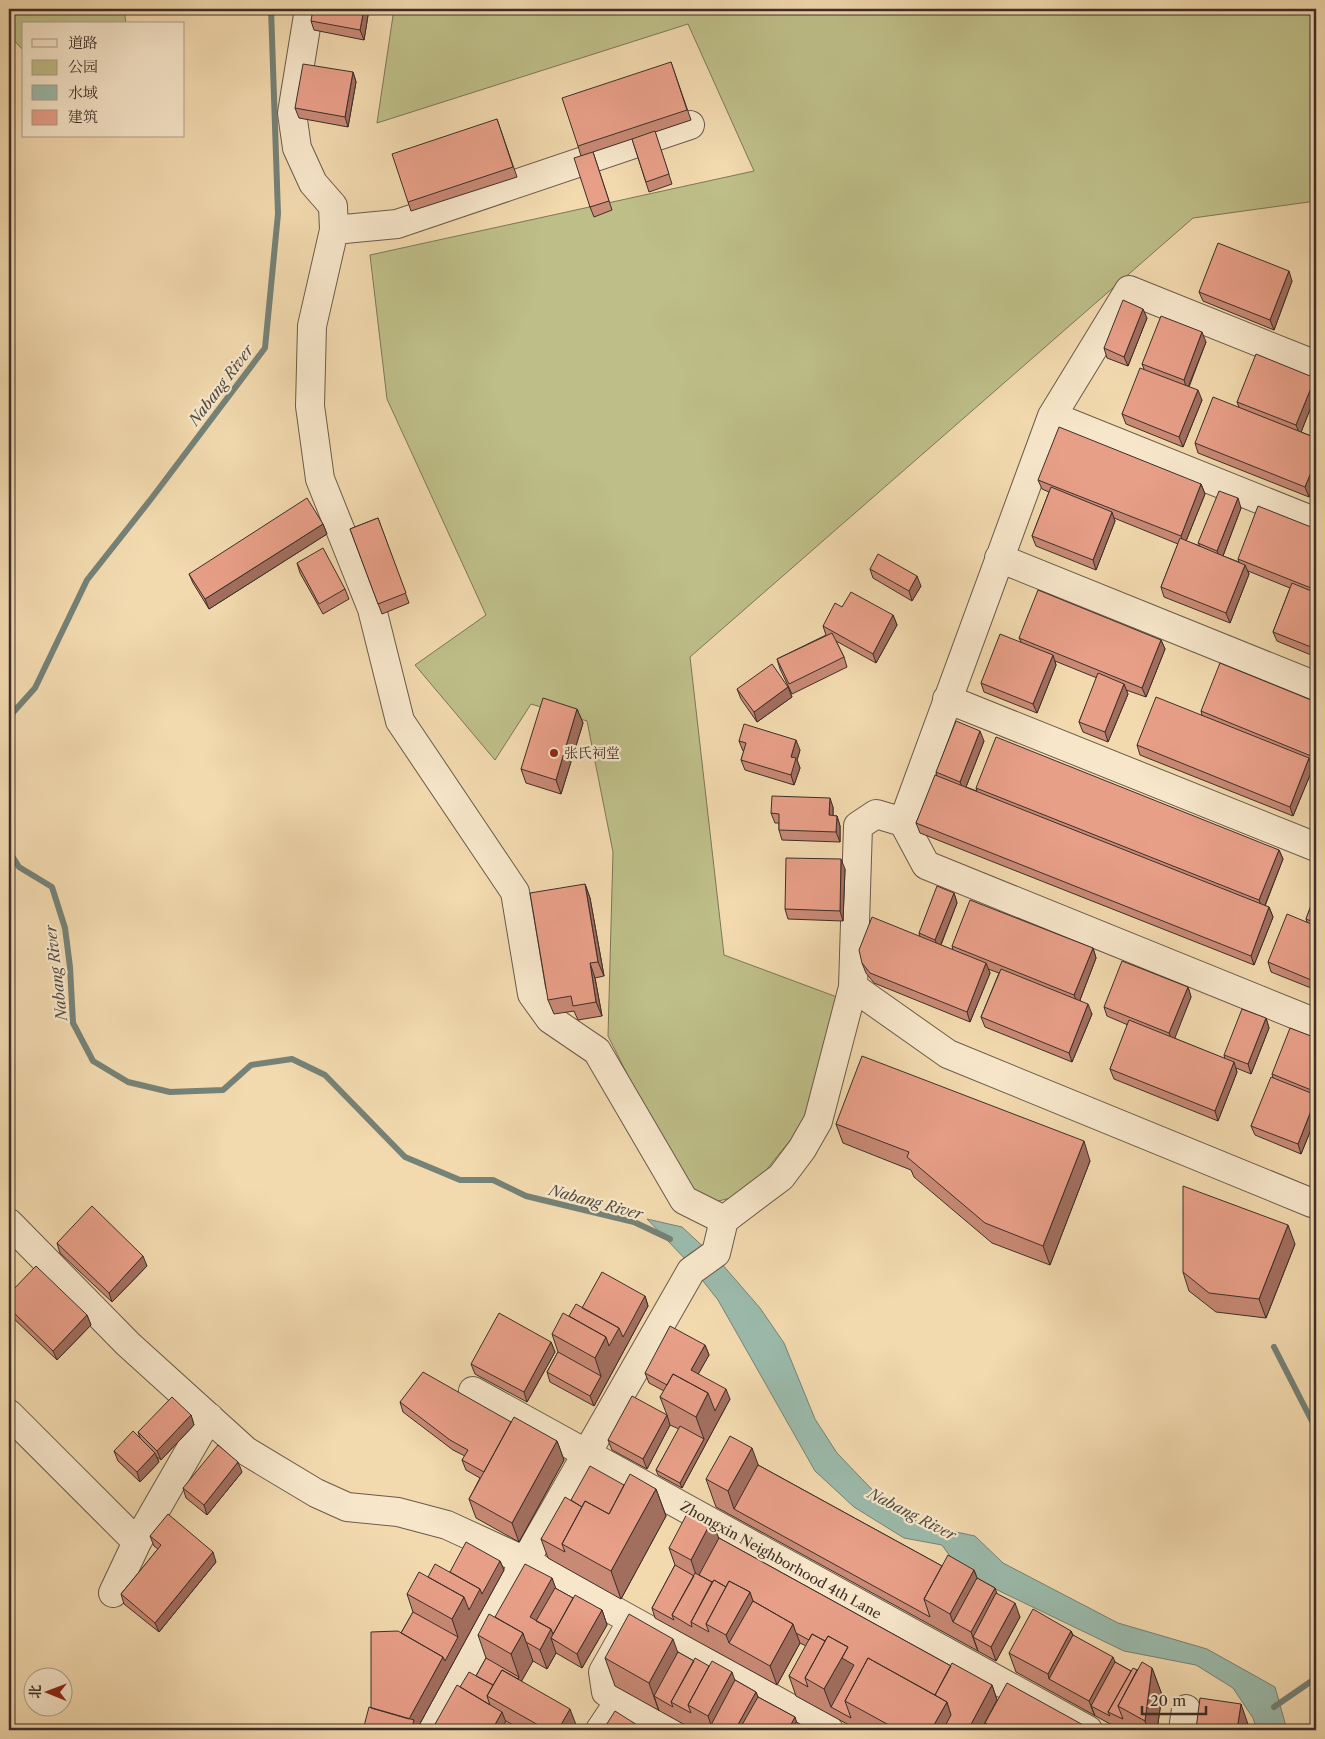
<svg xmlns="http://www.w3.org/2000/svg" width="1325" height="1739" viewBox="0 0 1325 1739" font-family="'Libre Caslon Text','Noto Serif SC',serif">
<rect width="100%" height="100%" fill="#f2d9ae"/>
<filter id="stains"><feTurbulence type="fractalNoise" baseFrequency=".004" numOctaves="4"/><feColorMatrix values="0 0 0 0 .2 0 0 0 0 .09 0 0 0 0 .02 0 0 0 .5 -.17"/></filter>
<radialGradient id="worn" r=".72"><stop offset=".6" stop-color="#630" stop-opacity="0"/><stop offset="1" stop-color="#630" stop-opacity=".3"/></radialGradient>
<path fill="#bebe88" stroke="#7e7658" d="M9 9H124L126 24H24V51L9 35Z
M394 9H1316V201L1193 218 690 657 724 955 837 997 816 1108 747 1194 694 1207 608 1036 613 852 587 721 531 704 495 760 415 665 486 615 387 399 370 255 754 171 688 24 377 123Z"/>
<path fill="#9bbaab" stroke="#758277" d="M647 1219 682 1227 721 1263 760 1308 784 1343 815 1419 837 1453 884 1502 923 1525 975 1536 1003 1563 1118 1623 1207 1649 1275 1687 1287 1730H1257L1253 1718 1233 1688 1196 1665 1124 1651 962 1573 942 1545 904 1538 854 1507 815 1471 718 1300 688 1262Z"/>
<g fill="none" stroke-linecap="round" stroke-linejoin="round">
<path stroke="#758277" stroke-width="6" d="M9 717 35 688 87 580 151 499 265 348 278 214 271 9
M9 851 19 867 52 887 65 928 70 967 73 1023 93 1061 128 1082 170 1092 223 1090 251 1065 292 1059 325 1075 405 1157 460 1180H493L526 1196 634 1222 670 1239
M1274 1347 1316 1429
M1274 1707 1316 1678"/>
<g stroke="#6a5a4a" stroke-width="30">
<path id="minor" d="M309 9 292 113 297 148 313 183 333 206 334 230 312 326 310 406 320 479 372 609 400 721 515 892 532 994 550 1019 597 1051 684 1200 724 1220
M334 230 397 224 690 125
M1052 416 1316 522
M999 558 1316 686
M947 699 1316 847
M903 822 1052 416 1129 290 1316 365
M853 987 858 826 876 814 903 822 926 865 1316 1023
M9 1223 128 1344 246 1451 316 1493 347 1507 398 1512 447 1525 525 1561 829 1730
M473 1391 1088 1730
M9 1414 137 1542
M113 1593 137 1542 209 1417
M625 1633 603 1672 606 1692 674 1730
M433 1730 440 1710 691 1271 716 1253 724 1220 781 1177 802 1149 818 1121 853 987 948 1054 1312 1203
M600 1730 620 1700
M1183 1730 1186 1709"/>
</g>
<use href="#minor" stroke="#f7e6ca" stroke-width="28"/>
</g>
<path fill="#c88975" stroke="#3d2f28" d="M369 9 364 40 314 30 311 21Z
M671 62 691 120 655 132 672 184 649 192 632 139 593 152 612 210 594 217 590 207 581 156 578 146Z
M353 72 356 82 348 127 299 118 295 108Z
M497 119 517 177 411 211 408 202Z
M1292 281 1274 330 1203 301 1199 292Z
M1147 318 1128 366 1107 358 1104 348Z
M1316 328V346L1313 337Z
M1206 342 1189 387 1202 400 1183 447 1126 424 1122 414 1144 369 1142 364Z
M1316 380V394L1301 432 1316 438V478L1309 497 1198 453 1195 443 1239 407 1237 402Z
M1038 480 1201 484 1205 494 1186 541 1200 546 1198 543 1241 508 1223 556 1239 562 1238 559 1316 529V657L1277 641 1273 632 1290 588 1248 571 1249 574 1230 623 1164 597 1161 587 1178 544 1114 518 1115 521 1096 570 1036 546 1032 536 1049 492 1042 489Z
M378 518 409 603 382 614 350 529Z
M323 524 327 534 209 609 193 583 189 574Z
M297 563 345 589 349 599 323 614 300 573Z
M870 569 921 586 912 601 873 578Z
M842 607 893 615 897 625 876 663 836 641 844 657 847 667 792 694 780 669 777 659 826 635 823 626Z
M1019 638 1161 640 1165 649 1146 697 1126 690 1128 694 1108 742 1083 732 1079 722 1097 678 1055 661 1056 665 1037 713 984 692 981 683 1021 642Z
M788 687 792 697 757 722 741 699 737 689Z
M1316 702V766L1312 764 1313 768 1293 816 1140 755 1137 745 1202 715 1201 711Z
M577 709 583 723 561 794 526 783 521 769Z
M739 741 800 750 797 760 800 768 794 785 745 770 741 760 744 751H743Z
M984 741 966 787 977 791 976 788 1279 850 1283 859 1265 906 1269 907 1273 917 1254 965 920 833 916 823 937 776 936 772Z
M833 807V816H837L840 826V842L782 840 779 830V823H775L771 813Z
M845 869 843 921 788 919 785 909Z
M585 884 590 898 604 976 595 978 602 1016 578 1020 574 1011 554 1014 548 1000Z
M1316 892V990L1271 972 1268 962 1307 922 1306 919Z
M954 893 957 903 941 945 953 950 952 946 1093 948 1096 958 1080 1000 1092 1014 1072 1062 985 1027 981 1017 999 973 988 969 990 973 970 1022 874 983 866 973 862 963 920 937 919 933Z
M1188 987 1191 997 1174 1038 1225 1059 1224 1055 1266 1018 1269 1028 1251 1074 1236 1068 1237 1072 1218 1121 1114 1079 1110 1069 1128 1025 1107 1016 1104 1007Z
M1316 1038V1117L1301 1154 1255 1135 1251 1126 1273 1078 1272 1074Z
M836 1124 1090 1161 1050 1265 992 1243 914 1177 911 1170 843 1143Z
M57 1243 147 1266 112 1302 60 1253Z
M1295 1244 1266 1318 1216 1312 1189 1291 1183 1272Z
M9 1294 87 1315 91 1325 57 1360 9 1314Z
M645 1296 648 1306 594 1406 550 1382 547 1372 558 1352 552 1334 569 1316 582 1308Z
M551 1342 555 1352 527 1402 475 1374 471 1364Z
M705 1345 709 1355 698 1374 730 1399 682 1488 658 1475 656 1470 679 1429 670 1425 647 1469 612 1450 608 1440 667 1415 660 1397 664 1391 649 1383 645 1373Z
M400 1402 511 1422 557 1441 564 1460 519 1542 476 1518 469 1499 480 1478 466 1470 462 1460 465 1456 453 1450 403 1412Z
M191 1415 194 1425 161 1460 157 1457 159 1462 140 1482 118 1461 114 1451 140 1438 138 1432Z
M758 1465 942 1566 974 1570 977 1578 995 1588 996 1593 1020 1617 996 1661 716 1507 706 1479Z
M242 1472 207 1515 186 1498 183 1488Z
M624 1485 656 1489 666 1516 621 1599 548 1558 541 1539 571 1500Z
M150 1536 216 1562 159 1632 124 1604 121 1594 158 1549 154 1546Z
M719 1538 951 1666 992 1685 997 1700 1085 1726 1086 1730H987L985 1723 981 1730H858L796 1696 789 1676 806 1646 800 1643 777 1685 655 1618 652 1608 675 1565 669 1548Z
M500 1561 504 1570 417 1729 418 1730H363L401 1633 413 1612 407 1594 428 1577Z
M552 1578 555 1588 573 1598 602 1610 607 1625 582 1668 556 1653 547 1669 533 1661 521 1681 578 1730H436L434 1726 460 1687 476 1676 486 1658 478 1635 495 1617Z
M1071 1631 1073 1635 1115 1662 1131 1671 1137 1670 1152 1668 1162 1695 1157 1730H1121L1016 1672 1009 1653Z
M678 1652 694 1661 735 1680 756 1692 758 1697 795 1717 796 1722 811 1730H694L615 1686 605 1658Z"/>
<path fill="#a26f5f" stroke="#3d2f28" d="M364 9H369L364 40 360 30Z
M353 72 356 82 348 127 345 117Z
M1289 271 1292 281 1274 330 1270 320Z
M1143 309 1147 318 1128 366 1124 357Z
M1202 332 1206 342 1187 390 1184 380Z
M1315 378 1316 380V394L1300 435 1296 425Z
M1198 390 1202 400 1183 447 1179 437Z
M1316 460V478L1309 497 1305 487Z
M1201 484 1205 494 1184 546 1181 536Z
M1238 498 1241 508 1221 561 1217 551Z
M1112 512 1115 521 1096 570 1093 560Z
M323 524 327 534 209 609 205 599Z
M1245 565 1249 574 1230 623 1226 613Z
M917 576 921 586 912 601 909 591Z
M893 615 897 625 876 663 873 654Z
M1161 640 1165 649 1146 697 1142 688Z
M1053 655 1056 665 1037 713 1033 704Z
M1124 684 1128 694 1108 742 1105 732Z
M788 687 792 697 757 722 754 712Z
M577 709 583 723 561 794 556 780Z
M980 731 984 741 964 792 960 782Z
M796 740 800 750 797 760 800 768 794 785 791 775V757Z
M1309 758 1313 768 1293 816 1290 807Z
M830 798 833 807V825L829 815Z
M837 816 840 826V842L836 832Z
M1279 850 1283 859 1263 910 1259 900Z
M841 859 845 869 843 921 840 911Z
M585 884 590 898 604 976 598 962Z
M954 893 957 903 939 949 935 940Z
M1269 907 1273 917 1254 965 1251 956Z
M1093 948 1096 958 1078 1005 1074 995Z
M590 963 595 978 602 1016 596 1002Z
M986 963 990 973 970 1022 967 1012Z
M1188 987 1191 997 1173 1043 1169 1033Z
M1088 1004 1092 1014 1072 1062 1069 1053Z
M1266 1018 1269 1028 1251 1074 1248 1064Z
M1234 1062 1237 1072 1218 1121 1215 1111Z
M1316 1098V1117L1301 1154 1298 1144Z
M1084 1141 1090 1161 1050 1265 1043 1246Z
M1288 1225 1295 1244 1266 1318 1259 1299Z
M143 1256 147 1266 112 1302 109 1293Z
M645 1296 648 1306 594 1406 590 1396 601 1376 595 1358 606 1337 619 1328Z
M87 1315 91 1325 57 1360 53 1351Z
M551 1342 555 1352 527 1402 524 1392Z
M705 1345 709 1355 695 1380 691 1370Z
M726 1389 730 1399 682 1488 680 1483 704 1439 696 1417 708 1393Z
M191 1415 194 1425 161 1460 157 1451Z
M667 1415 670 1425 647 1469 643 1459Z
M557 1441 564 1460 519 1542 512 1523Z
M752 1448 762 1475 734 1509 728 1491Z
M155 1453 159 1462 140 1482 137 1472Z
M238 1462 242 1472 207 1515 204 1505Z
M656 1489 666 1516 621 1599 611 1571Z
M712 1520 722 1547 697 1578 691 1560Z
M213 1552 216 1562 159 1632 155 1623Z
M500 1561 504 1570 417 1729 418 1730H410L407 1722 443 1657 458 1637 452 1619 464 1597 480 1589Z
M974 1570 984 1597 953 1622 950 1614Z
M552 1578 559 1597 533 1627 530 1617Z
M995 1588 1002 1607 973 1637 978 1651 971 1632Z
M750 1592 760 1620 729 1643 726 1635Z
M1015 1603 1020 1617 996 1661 991 1647Z
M602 1610 607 1625 582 1668 577 1654Z
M793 1624 800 1643 777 1685 770 1666Z
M551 1629 556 1641 551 1638 556 1653 547 1669 540 1650Z
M1071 1631 1078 1650 1049 1679 1048 1674Z
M523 1633 533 1661 507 1707 519 1677 511 1654Z
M673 1639 683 1667 654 1696 659 1711 649 1683Z
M848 1647 858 1675 831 1707 824 1689Z
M1113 1657 1119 1672 1091 1706 1095 1716 1089 1701Z
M1152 1668 1162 1695 1157 1730H1148L1145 1721Z
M732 1672 742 1700 711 1725 708 1716Z
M992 1685 997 1700 981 1730H968Z
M756 1692 763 1711 752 1730H735Z
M947 1702 956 1730H931Z
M1241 1704 1250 1730H1237Z
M570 1709 578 1730H558Z
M502 1712 509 1730H492Z
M795 1717 799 1730H788Z"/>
<path fill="#e89f88" stroke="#3d2f28" d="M313 9H364L360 30 311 21Z
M671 62 687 110 578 146 562 98Z
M303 64 353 72 345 117 295 108Z
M497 119 513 167 408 202 392 154Z
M655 131 669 174 646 182 632 139Z
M593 152 609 201 590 207 574 158Z
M1218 243 1289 271 1270 320 1199 292Z
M1123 300 1143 309 1124 357 1104 348Z
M1161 316 1202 332 1184 380 1142 364Z
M1316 328V338L1313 337Z
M1256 354 1315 378 1296 425 1237 402Z
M1140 368 1198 390 1179 437 1122 414Z
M1213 397 1316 438V460L1305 487 1195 443Z
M1059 427 1201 484 1181 536 1038 480Z
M1051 487 1112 512 1093 560 1032 536Z
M1219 491 1238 498 1217 551 1198 543Z
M307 498 323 524 205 599 189 574Z
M1258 506 1316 529V590L1238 559Z
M378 518 406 593 378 604 350 529Z
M1180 538 1245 565 1226 613 1161 587Z
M323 548 345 589 319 604 297 563Z
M878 554 917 576 909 591 870 569Z
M1292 583 1316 593V649L1273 632Z
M1038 590 1161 640 1142 688 1019 638Z
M851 592 893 615 873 654 823 626 835 603 842 607Z
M832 633 844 657 789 684 777 659Z
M1000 634 1053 655 1033 704 981 683Z
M1220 663 1316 702V758L1201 711Z
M772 664 788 687 754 712 737 689Z
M1098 673 1124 684 1105 732 1079 722Z
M1156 697 1309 758 1290 807 1137 745Z
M543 698 577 709 556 780 521 769Z
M956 721 980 731 960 782 936 772Z
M744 724 796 740 791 757 796 758 791 775 741 760 746 743 739 741Z
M996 737 1279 850 1259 900 976 788Z
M935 775 1269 907 1251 956 916 823Z
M772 796 830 798 829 815 837 816 836 832 779 830V814L771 813Z
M786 858 841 859 840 911 785 909Z
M585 884 598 962 590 963 596 1002 573 1006 571 996 548 1000 530 893Z
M937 886 954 893 935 940 919 933Z
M1316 892V923L1306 919Z
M970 900 1093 948 1074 995 952 946Z
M1287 914 1316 926V982L1268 962Z
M872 917 986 963 967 1012 870 973 862 963 859 950Z
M1122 961 1188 987 1169 1033 1104 1007Z
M1001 969 1088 1004 1069 1053 981 1017Z
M1242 1009 1266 1018 1248 1064 1224 1055Z
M1129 1020 1234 1062 1215 1111 1110 1069Z
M1290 1028 1316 1038V1092L1272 1074Z
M862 1056 1084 1141 1043 1246 985 1223 907 1157 909 1152 836 1124Z
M1271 1077 1316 1095V1098L1298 1144 1251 1126Z
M1183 1186 1288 1225 1259 1299 1209 1293 1183 1272Z
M92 1206 143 1256 109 1293 57 1243Z
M36 1266 87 1315 53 1351 9 1308V1294Z
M602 1272 645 1296 623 1337 619 1328 582 1308Z
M576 1304 619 1328 609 1346 606 1337 569 1316Z
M499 1313 551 1342 524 1392 471 1364Z
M563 1313 606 1337 595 1358 552 1334Z
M670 1326 705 1345 691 1370 726 1389 715 1411 708 1393 673 1374 667 1385 645 1373Z
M558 1352 601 1376 590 1396 547 1372Z
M423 1372 511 1422 484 1472 462 1460 468 1450 450 1440 400 1402Z
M673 1374 708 1393 696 1417 660 1397Z
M632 1396 667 1415 643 1459 608 1440Z
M172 1397 191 1415 157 1451 138 1432Z
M514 1417 557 1441 512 1523 469 1499Z
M680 1426 704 1439 680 1483 656 1470Z
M133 1431 155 1453 137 1472 114 1451Z
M730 1436 752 1448 728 1491 706 1479Z
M218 1445 238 1462 204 1505 183 1488Z
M758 1465 942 1566 924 1599 930 1617 734 1509Z
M590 1466 624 1485 609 1514 585 1501 582 1507 571 1500Z
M630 1474 656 1489 611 1571 562 1544 585 1501 609 1514Z
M565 1497 582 1507 562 1544 565 1552 541 1539Z
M690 1508 712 1520 691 1560 669 1548Z
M168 1514 213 1552 155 1623 121 1594 161 1545 150 1536Z
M719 1538 951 1666 935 1695 868 1658 845 1701 851 1718 831 1707 854 1665 842 1658 848 1647 828 1636 825 1641 812 1634 809 1640 796 1633 793 1624 753 1601 750 1592 729 1581 726 1587 714 1580 712 1582 699 1575Z
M466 1542 500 1561 482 1594 480 1589 450 1572Z
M948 1555 974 1570 950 1614 924 1599Z
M435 1564 480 1589 469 1610 464 1597 428 1577Z
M525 1564 552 1578 530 1617 551 1629 540 1650 526 1642 523 1633 495 1617Z
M675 1565 694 1576 672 1615 674 1620 652 1608Z
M419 1572 464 1597 452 1619 407 1594Z
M695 1573 712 1582 691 1622 692 1627 672 1615Z
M977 1578 995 1588 971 1632 953 1622Z
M714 1580 726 1587 706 1624 709 1632 691 1622Z
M729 1581 750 1592 726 1635 706 1624Z
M555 1588 573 1598 553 1634 551 1629 536 1621Z
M996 1593 1015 1603 991 1647 973 1637Z
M575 1595 602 1610 577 1654 551 1638Z
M753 1601 793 1624 770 1666 729 1643Z
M1033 1609 1071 1631 1048 1674 1009 1653Z
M413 1612 458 1637 445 1661 443 1657 401 1633Z
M489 1614 523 1633 511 1654 478 1635Z
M629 1614 673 1639 649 1683 605 1658Z
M398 1631 443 1657 409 1719 371 1708V1632Z
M812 1634 825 1641 805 1678 808 1687 789 1676Z
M1073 1635 1113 1657 1089 1701 1049 1679Z
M828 1636 848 1647 824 1689 805 1678Z
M678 1652 694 1661 671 1702 673 1707 654 1696Z
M486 1658 519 1677 518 1679 502 1670 493 1685 476 1676Z
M695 1658 709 1666 688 1705 691 1713 671 1702Z
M868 1658 947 1702 931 1730H898L845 1701Z
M712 1661 732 1672 708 1716 688 1705Z
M1115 1662 1131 1671 1108 1712 1110 1716 1091 1706Z
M1142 1662 1152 1668 1145 1721 1118 1706Z
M952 1663 992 1685 968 1730H943L951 1715 947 1702 935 1695Z
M1133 1668 1137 1670 1118 1706 1123 1719 1108 1712Z
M502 1670 570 1709 558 1730H547L487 1696Z
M469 1672 493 1685 487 1696 490 1705 460 1687Z
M735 1680 756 1692 735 1730H721L711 1725Z
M1007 1683 1085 1726 1083 1730H998L985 1723Z
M457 1685 502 1712 492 1730H490L485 1728 484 1730H442L434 1726Z
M758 1697 795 1717 788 1730H739Z
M1200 1698 1241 1704 1237 1730H1208L1196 1729Z
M369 1707 414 1720 411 1730H363Z
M615 1711 645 1730H603Z
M506 1721 522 1730H501Z
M796 1722 811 1730H792Z"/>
<circle fill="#8f2418" stroke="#f7e6ca" stroke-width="2" cx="554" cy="753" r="5"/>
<g text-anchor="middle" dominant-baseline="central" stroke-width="4.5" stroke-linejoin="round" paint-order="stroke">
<g font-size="14" fill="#3d2f28" stroke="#f7e6ca" text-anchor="start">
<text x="564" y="753">张氏祠堂</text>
</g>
<g font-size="14" fill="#3d2f28" stroke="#f7e6ca">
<text transform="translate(781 1560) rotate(29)">Zhongxin Neighborhood 4th Lane</text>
</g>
<g font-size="15" font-style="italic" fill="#504b42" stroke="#f7e6ca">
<text transform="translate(221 385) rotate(-53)">Nabang River</text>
<text transform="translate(56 973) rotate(-97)">Nabang River</text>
<text transform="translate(596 1202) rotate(15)">Nabang River</text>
<text transform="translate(912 1514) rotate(27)">Nabang River</text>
</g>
</g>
<rect width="1325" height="1739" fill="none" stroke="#f2d9ae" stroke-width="30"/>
<rect x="10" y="10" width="1305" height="1719" fill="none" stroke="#3d2f28" stroke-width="2.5"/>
<rect x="15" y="15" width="1295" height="1709" fill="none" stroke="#3d2f28"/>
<rect x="22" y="22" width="162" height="115" fill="#f7e6ca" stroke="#ad9d89"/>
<rect x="32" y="39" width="25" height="8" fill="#f7e6ca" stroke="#ad9d89"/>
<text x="68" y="48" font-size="15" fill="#3d2f28">道路</text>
<rect x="32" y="60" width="25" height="15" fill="#bebe88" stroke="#ad9d89"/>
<text x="68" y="72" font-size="15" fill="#3d2f28">公园</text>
<rect x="32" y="85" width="25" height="15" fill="#9bbaab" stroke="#ad9d89"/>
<text x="68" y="98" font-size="15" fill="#3d2f28">水域</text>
<rect x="32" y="110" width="25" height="15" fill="#e89f88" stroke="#ad9d89"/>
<text x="68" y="122" font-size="15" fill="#3d2f28">建筑</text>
<g transform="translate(48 1692) rotate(271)"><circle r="24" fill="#f7e6ca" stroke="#ad9d89"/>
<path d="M0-4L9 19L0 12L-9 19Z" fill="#8f2418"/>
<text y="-8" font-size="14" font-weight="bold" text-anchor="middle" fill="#3d2f28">北</text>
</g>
<path d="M1142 1706v8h64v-8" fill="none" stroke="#3d2f28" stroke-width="2.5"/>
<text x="1150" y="1706" font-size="15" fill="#3d2f28" stroke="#f7e6ca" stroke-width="4" paint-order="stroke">20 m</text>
<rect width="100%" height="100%" filter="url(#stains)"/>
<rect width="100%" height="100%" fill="url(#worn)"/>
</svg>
